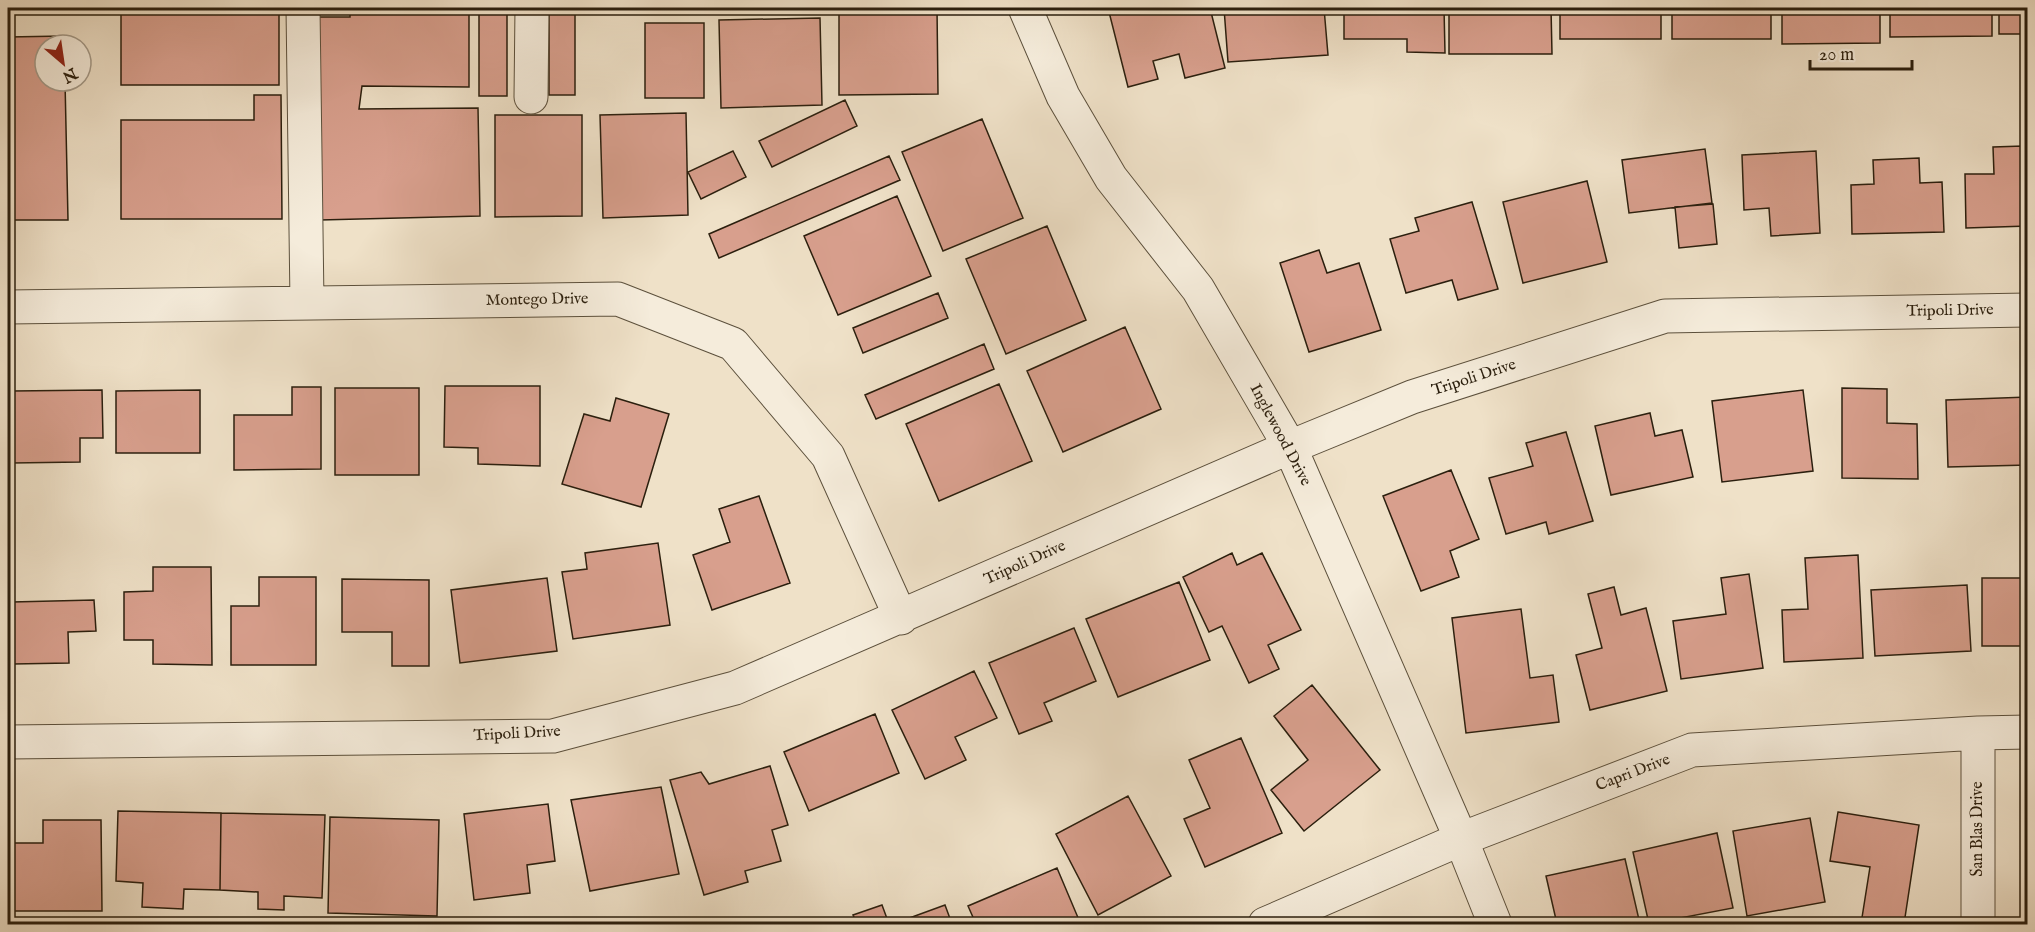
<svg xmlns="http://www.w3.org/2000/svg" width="2035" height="932" viewBox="0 0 2035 932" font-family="'IM FELL English',serif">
<rect width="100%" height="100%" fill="#efe1c8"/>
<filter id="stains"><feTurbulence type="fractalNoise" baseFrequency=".00333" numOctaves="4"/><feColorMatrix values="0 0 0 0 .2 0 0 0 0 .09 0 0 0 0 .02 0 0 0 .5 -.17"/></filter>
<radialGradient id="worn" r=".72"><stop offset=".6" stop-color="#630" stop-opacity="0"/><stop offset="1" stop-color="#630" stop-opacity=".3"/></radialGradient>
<path fill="#d89f8d" stroke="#2b1f0e" stroke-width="1.5" d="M8 8H64V11L8 12Z
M121 8H279V85H121Z
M350 8H469V87L362 86 359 109 478 108 480 216 320 220 319 17H350Z
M479 8H507V96H479Z
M626 8H823V12L626 9Z
M839 8H937L938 94 839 95Z
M1108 8H1210L1225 68 1185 78 1179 54 1153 61 1158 79 1128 87Z
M1224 8H1324L1328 55 1228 62Z
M1344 8H1444L1445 53 1407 52V39H1344Z
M1449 8H1551L1552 54H1449Z
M1560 8H1661V39H1560Z
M1672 8H1771V39H1672Z
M1782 8H1880V43L1782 44Z
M1890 8H1992V36L1890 37Z
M1999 8H2028V34H1999Z
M549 13H575V95H549Z
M820 18 822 105 721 108 719 20Z
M645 23H704V98H645Z
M64 36V45H45V81H65L68 220H8V37Z
M254 95H281L282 219H121V120H254Z
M845 100 857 126 772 167 759 141Z
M686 113 688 215 603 218 600 115Z
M495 115H582V216L495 217Z
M982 119 1023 218 943 251 902 152Z
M2023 146 2024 173H2028V226L1966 228 1965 174H1994L1993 147Z
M1705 149 1712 203 1629 213 1622 160Z
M733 151 746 177 701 199 688 172Z
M1816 151 1820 233 1771 236 1769 208 1744 210 1742 155Z
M889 156 900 180 719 258 709 234Z
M1919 158 1920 183 1942 182 1944 232 1852 234 1851 185 1874 184 1873 160Z
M1587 181 1607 262 1523 283 1503 202Z
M897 196 931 276 838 315 804 236Z
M1472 202 1498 289 1458 300 1452 280 1406 293 1390 239 1419 231 1415 218Z
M1713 204 1717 244 1679 248 1675 207Z
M1047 226 1086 320 1006 354 966 259Z
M1319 250 1327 273 1359 263 1381 330 1309 352 1280 263Z
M938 293 948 318 863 353 853 328Z
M1125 327 1161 409 1063 452 1027 371Z
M984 344 994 369 876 419 865 395Z
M999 384 1032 461 939 501 906 424Z
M445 386H540V466L478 464V448L444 447Z
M292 387H321V469L234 470V415H292Z
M335 388H419V475H335Z
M1842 388 1887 389V423L1917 424 1918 479 1842 478Z
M102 390 103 438H80V462L12 463V391Z
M200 390V453H116V391Z
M1803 390 1813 471 1722 482 1712 401Z
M2028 397V465L1948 467 1946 400Z
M616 398 669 414 641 507 562 484 584 414 610 421Z
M1650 413 1655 436 1682 430 1693 477 1611 495 1595 426Z
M1566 432 1593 521 1549 534 1546 522 1506 534 1489 478 1533 466 1526 443Z
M1451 470 1479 539 1450 551 1459 577 1421 591 1383 496Z
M759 496 790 583 712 610 693 555 730 542 719 509Z
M658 543 670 625 573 639 562 572 587 569 585 553Z
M1232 553 1237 565 1262 553 1301 630 1268 645 1279 669 1249 683 1222 626 1209 632 1183 577Z
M1858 555 1863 658 1784 662 1782 610 1808 609 1805 558Z
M153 567H211L212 665 153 664V640H124V592L153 591Z
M1749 574 1763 668 1681 679 1673 621 1726 614 1721 578Z
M259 577H316V665H231V606H259Z
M547 578 557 651 460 663 451 590Z
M1982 578H2028V646H1982Z
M342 579 429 580V666H392V632H342Z
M1179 582 1210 660 1118 697 1086 619Z
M1967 585 1971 651 1875 656 1871 590Z
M1614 587 1621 615 1646 608 1667 691 1590 710 1576 655 1602 648 1588 594Z
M94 600 96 631 68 632 69 663 13 664 12 602Z
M1521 609 1530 678 1553 675 1559 722 1466 733 1452 618Z
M1074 628 1096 681 1044 703 1052 721 1019 734 989 663Z
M974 671 997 718 955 737 966 760 925 779 892 710Z
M1312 685 1380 770 1304 831 1271 790 1308 760 1274 716Z
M875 714 899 773 809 811 784 752Z
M1241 738 1282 833 1205 867 1184 819 1210 808 1189 760Z
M770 766 788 825 772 830 781 861 745 871 748 882 704 895 670 780 701 772 709 784Z
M661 787 679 874 590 891 571 800Z
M1128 796 1171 876 1098 915 1056 834Z
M2026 803H2028V875H2024Z
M548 804 555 861 527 865 530 893 474 900 464 814Z
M118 811 221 813 220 890 184 889 183 909 142 907 143 883 116 881Z
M1838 812 1919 825 1904 924H1861L1870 867 1830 861Z
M221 813 325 815 322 898 284 896V910L258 909V892L220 890Z
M330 817 439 820 437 916 328 913Z
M1810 818 1825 902 1747 916 1733 831Z
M43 820H101L102 911H14V843H43Z
M1717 833 1733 908 1649 924 1633 852Z
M1625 859 1640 924H1557L1546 876Z
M1057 868 1079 920 1069 924H976L968 906Z
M882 905 889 924H857L853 915Z
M945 905 952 924H893Z"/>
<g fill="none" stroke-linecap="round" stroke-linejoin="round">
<g stroke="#5c503c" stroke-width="35">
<path id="minor" d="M303 8 307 303
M1025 8 1063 96 1111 178 1198 289 1290 447 1461 839 1495 924
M531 97 532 8
M8 307 618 299 733 344 828 456 901 618
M1978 733V924
M8 742 553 736 735 688 1290 447 1412 397 1665 316 2028 310
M1265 924 1461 839 1692 750 1978 733 2028 732"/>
</g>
<use href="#minor" stroke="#f5ecdb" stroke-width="33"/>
</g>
<g text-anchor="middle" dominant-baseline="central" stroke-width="5" stroke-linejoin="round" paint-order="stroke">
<g font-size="16" fill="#2b1f0e" stroke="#f5ecdb">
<text transform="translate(537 300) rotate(-1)">Montego Drive</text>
<text transform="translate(1950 311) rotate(-1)">Tripoli Drive</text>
<text transform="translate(1474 378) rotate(-18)">Tripoli Drive</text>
<text transform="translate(1280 435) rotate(62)">Inglewood Drive</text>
<text transform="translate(1025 563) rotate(-24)">Tripoli Drive</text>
<text transform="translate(517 734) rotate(-3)">Tripoli Drive</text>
<text transform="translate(1633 773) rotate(-21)">Capri Drive</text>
<text transform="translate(1978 829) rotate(-90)">San Blas Drive</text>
</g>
</g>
<rect width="2035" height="932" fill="none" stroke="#efe1c8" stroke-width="30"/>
<rect x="9" y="9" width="2017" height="914" fill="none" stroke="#2b1f0e" stroke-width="3"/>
<rect x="15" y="15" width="2005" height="902" fill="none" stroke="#2b1f0e" stroke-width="1.5"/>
<g transform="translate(63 63) rotate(151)"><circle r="28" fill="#f5ecdb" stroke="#a49a89" stroke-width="1.5"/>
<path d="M0-4.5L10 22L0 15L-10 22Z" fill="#8f2418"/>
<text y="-9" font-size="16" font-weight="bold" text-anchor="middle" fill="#2b1f0e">N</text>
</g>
<path d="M1810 60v9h102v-9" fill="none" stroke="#2b1f0e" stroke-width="3"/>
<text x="1819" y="60" font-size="18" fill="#2b1f0e" stroke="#f5ecdb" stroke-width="4.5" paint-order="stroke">20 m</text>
<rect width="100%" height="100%" filter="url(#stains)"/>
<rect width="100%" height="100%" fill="url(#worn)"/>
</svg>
